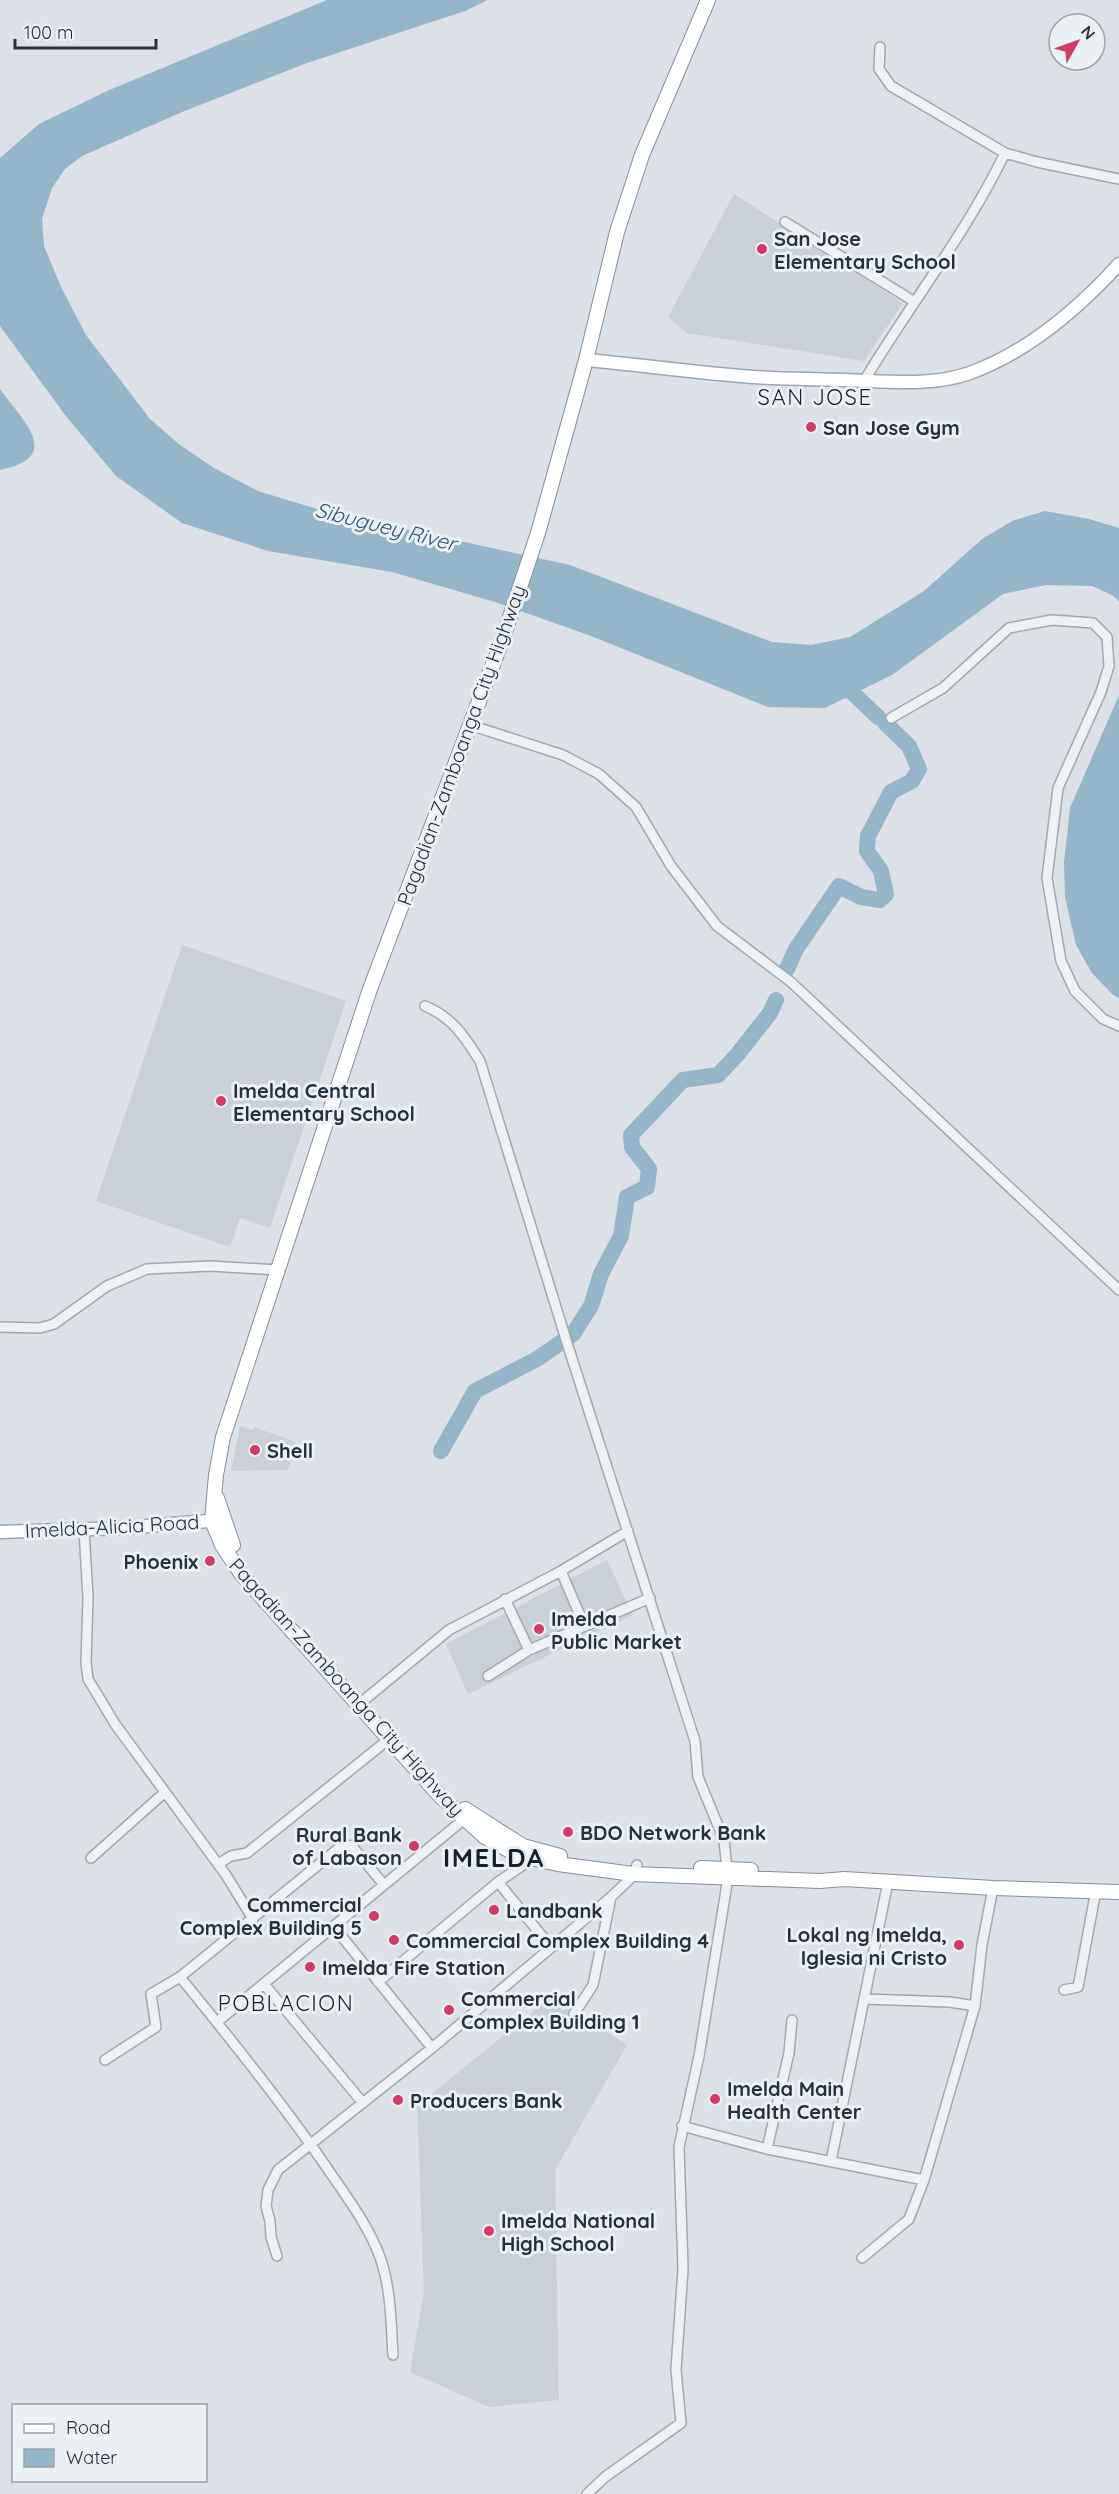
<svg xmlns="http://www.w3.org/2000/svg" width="1119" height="2494" viewBox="0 0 1119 2494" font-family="Quicksand,sans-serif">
<rect width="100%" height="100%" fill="#dbe1e6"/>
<path fill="#c9d0d8" d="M734 194 903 303 864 361 687 333 668 317Z
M182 945 346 1001 270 1228 240 1218 230 1247 96 1201Z
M240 1426 253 1430 254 1427 296 1442 288 1470 231 1471Z
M607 1560 633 1615 468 1694 446 1644Z
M552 1996 627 2045 555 2170 559 2400 489 2407 410 2372 424 2291 417 2106Z"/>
<path fill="#95b5c8" d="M327 0H488L465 11 307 63 182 112 82 156 65 169 52 188 42 219 44 246 61 287 86 335 150 419 180 445 214 468 258 491 327 512 570 565 772 642 811 645 850 637 924 591 982 539 1012 521 1045 511 1089 519 1119 528V601L1112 595 1092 586 1045 585 1003 594 892 675 825 708 768 707 591 636 495 602 392 572 268 551 182 523 116 476 65 415 0 326V158L39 124 107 91Z
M0 389C22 420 65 457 0 470Z
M1119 695V998L1113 995 1092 973 1076 945 1065 897 1064 862 1070 808Z"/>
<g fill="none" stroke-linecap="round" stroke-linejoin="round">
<path stroke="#95b5c8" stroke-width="16" d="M839 680 878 717
M787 969 796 949 839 886 861 897 880 900 886 894 881 871 867 851 868 836 891 792 912 781 919 769 909 746 885 723
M441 1451 475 1391 537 1359 573 1334 591 1306 601 1274 621 1236 627 1197 647 1187 649 1169 632 1147 631 1135 683 1080 718 1075 737 1055 770 1013 776 1000"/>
<g stroke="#a1a9b0" stroke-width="12">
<path id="minor" d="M880 47 879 69 891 86 1005 153 1037 162 1119 179
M785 222 915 302
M864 381C910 304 966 234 1005 153
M891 718 943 688 1009 628 1052 620 1093 623 1107 637 1109 666 1101 692 1058 788 1047 878 1061 961 1075 991 1103 1019 1119 1026
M470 725 563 755 599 774 636 807 671 866 717 926 791 982 1119 1290
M425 1006C452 1017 465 1037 480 1061L568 1346 695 1741 698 1777 724 1840 728 1878 699 2056 679 2147 683 2269 676 2370 681 2423 605 2477 587 2494
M0 1327 40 1328 54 1324 107 1286 147 1269 210 1266 278 1270
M84 1529 88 1598 86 1663 88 1679 115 1724 226 1875 253 1919
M561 1571 628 1531
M505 1599 529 1650
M488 1676 529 1650 650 1598
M363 1701 449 1630 561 1571 584 1625
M91 1858 164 1793
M218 1864 231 1856 247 1853 389 1739
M498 1882 551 1947
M334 1927 432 2048
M180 1977C230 2038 280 2100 325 2165 345 2195 369 2225 381 2260 391 2290 391 2323 393 2355
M378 1982 498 1882 532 1859
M264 1984 363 2103
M1064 1990 1078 1987 1096 1890
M865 1999 950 2002 975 2006
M574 2014 593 1985 611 1897
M217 2022 468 1816
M105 2060 156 2027 151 1994 180 1977 344 1844 352 1846 384 1885
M682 2126 767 2149 924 2180
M767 2149 789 2053 792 2020
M831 2161 888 1882
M277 2256 271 2237 270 2221 266 2206 268 2190 278 2170 432 2048 611 1897 633 1876 637 1865
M862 2258 909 2219 924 2180 975 2006 982 1945 993 1888"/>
</g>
<g stroke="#9aa7b2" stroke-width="15">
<path id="major" d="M586 360C642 365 697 373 753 377 783 379 814 379 844 380 885 381 930 387 970 373 1028 352 1078 309 1119 264
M0 1532 125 1528 220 1520"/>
</g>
<g stroke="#82919d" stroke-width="16">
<path id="highway" d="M708 0 642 155 617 232 586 360 538 533 503 638 370 989 223 1437 216 1475 212 1521 222 1545 242 1575 440 1796 485 1837 517 1855 558 1864 633 1874 820 1881 844 1879 993 1888 1119 1892
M217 1498 233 1545
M465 1809 523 1846 560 1856
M701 1868 751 1870"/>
</g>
<use href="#minor" stroke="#eef1f4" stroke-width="9"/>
<use href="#major" stroke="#fff" stroke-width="12"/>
<use href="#highway" stroke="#fff" stroke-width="14"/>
</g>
<g fill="#d03b67" stroke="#eaf0f4" stroke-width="2">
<circle cx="762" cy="249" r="6"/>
<circle cx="811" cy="427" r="6"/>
<circle cx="221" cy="1101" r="6"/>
<circle cx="255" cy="1450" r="6"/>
<circle cx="210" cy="1561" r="6"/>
<circle cx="539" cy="1629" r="6"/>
<circle cx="568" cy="1832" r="6"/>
<circle cx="414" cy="1846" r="6"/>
<circle cx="494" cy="1910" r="6"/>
<circle cx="374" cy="1916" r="6"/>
<circle cx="394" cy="1940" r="6"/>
<circle cx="959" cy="1945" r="6"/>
<circle cx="310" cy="1967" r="6"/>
<circle cx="449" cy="2010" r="6"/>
<circle cx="715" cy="2099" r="6"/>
<circle cx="398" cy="2100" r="6"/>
<circle cx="489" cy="2231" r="6"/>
</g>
<g text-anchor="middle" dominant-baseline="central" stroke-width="6" stroke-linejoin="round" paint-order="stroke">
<g font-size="20" font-weight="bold" fill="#25313c" stroke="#eaf0f4" text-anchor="start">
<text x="774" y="238">San Jose<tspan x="774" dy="23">Elementary School</tspan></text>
<text x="823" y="427">San Jose Gym</text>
<text x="233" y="1090">Imelda Central<tspan x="233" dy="23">Elementary School</tspan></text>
<text x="267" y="1450">Shell</text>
<text x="198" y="1561" text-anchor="end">Phoenix</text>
<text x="551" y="1618">Imelda<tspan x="551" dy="23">Public Market</tspan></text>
<text x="580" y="1832">BDO Network Bank</text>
<text x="402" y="1834" text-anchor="end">Rural Bank<tspan x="402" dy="23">of Labason</tspan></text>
<text x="362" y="1904" text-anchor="end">Commercial<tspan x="362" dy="23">Complex Building 5</tspan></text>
<text x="506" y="1910">Landbank</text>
<text x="947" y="1934" text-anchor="end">Lokal ng Imelda,<tspan x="947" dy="23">Iglesia ni Cristo</tspan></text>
<text x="406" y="1940">Commercial Complex Building 4</text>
<text x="322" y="1967">Imelda Fire Station</text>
<text x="461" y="1998">Commercial<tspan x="461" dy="23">Complex Building 1</tspan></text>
<text x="727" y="2088">Imelda Main<tspan x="727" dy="23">Health Center</tspan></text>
<text x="410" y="2100">Producers Bank</text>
<text x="501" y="2220">Imelda National<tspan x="501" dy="23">High School</tspan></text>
</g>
<g font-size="20" fill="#25313c" stroke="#eaf0f4">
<text transform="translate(461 745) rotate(-70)">Pagadian-Zamboanga City Highway</text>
<text transform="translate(112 1526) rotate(-3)">Imelda-Alicia Road</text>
<text transform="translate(347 1687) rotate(48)">Pagadian-Zamboanga City Highway</text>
</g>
<g font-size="21" font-style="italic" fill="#2f5570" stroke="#eaf0f4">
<text transform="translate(386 526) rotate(14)">Sibuguey River</text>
</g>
<g font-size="22" letter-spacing="1.5" fill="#18222d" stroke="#eaf0f4">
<text x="815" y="397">SAN JOSE</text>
<text x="286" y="2003">POBLACION</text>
</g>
<g font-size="26" font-weight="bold" letter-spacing="1.5" fill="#18222d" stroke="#eaf0f4">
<text x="494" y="1857">IMELDA</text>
</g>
</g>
<rect x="12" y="2404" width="195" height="78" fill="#eaf0f4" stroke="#9ba4aa" stroke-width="1.5"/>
<rect x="24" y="2424" width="30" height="9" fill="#ffffff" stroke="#9ba4aa" stroke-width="1.5"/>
<text x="66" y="2434" font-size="18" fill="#25313c">Road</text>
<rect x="24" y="2449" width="30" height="18" fill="#95b5c8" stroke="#9ba4aa" stroke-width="1.5"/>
<text x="66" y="2464" font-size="18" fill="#25313c">Water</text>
<g transform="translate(1077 42) rotate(50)"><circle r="28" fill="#eaf0f4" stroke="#9ba4aa" stroke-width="1.5"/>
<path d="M0-4.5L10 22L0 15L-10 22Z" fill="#d03b67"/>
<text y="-9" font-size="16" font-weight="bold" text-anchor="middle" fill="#25313c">N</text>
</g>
<path d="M15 39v9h141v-9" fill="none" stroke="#25313c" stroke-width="3"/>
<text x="24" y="39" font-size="18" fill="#25313c" stroke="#eaf0f4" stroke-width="4.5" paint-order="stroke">100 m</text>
</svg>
